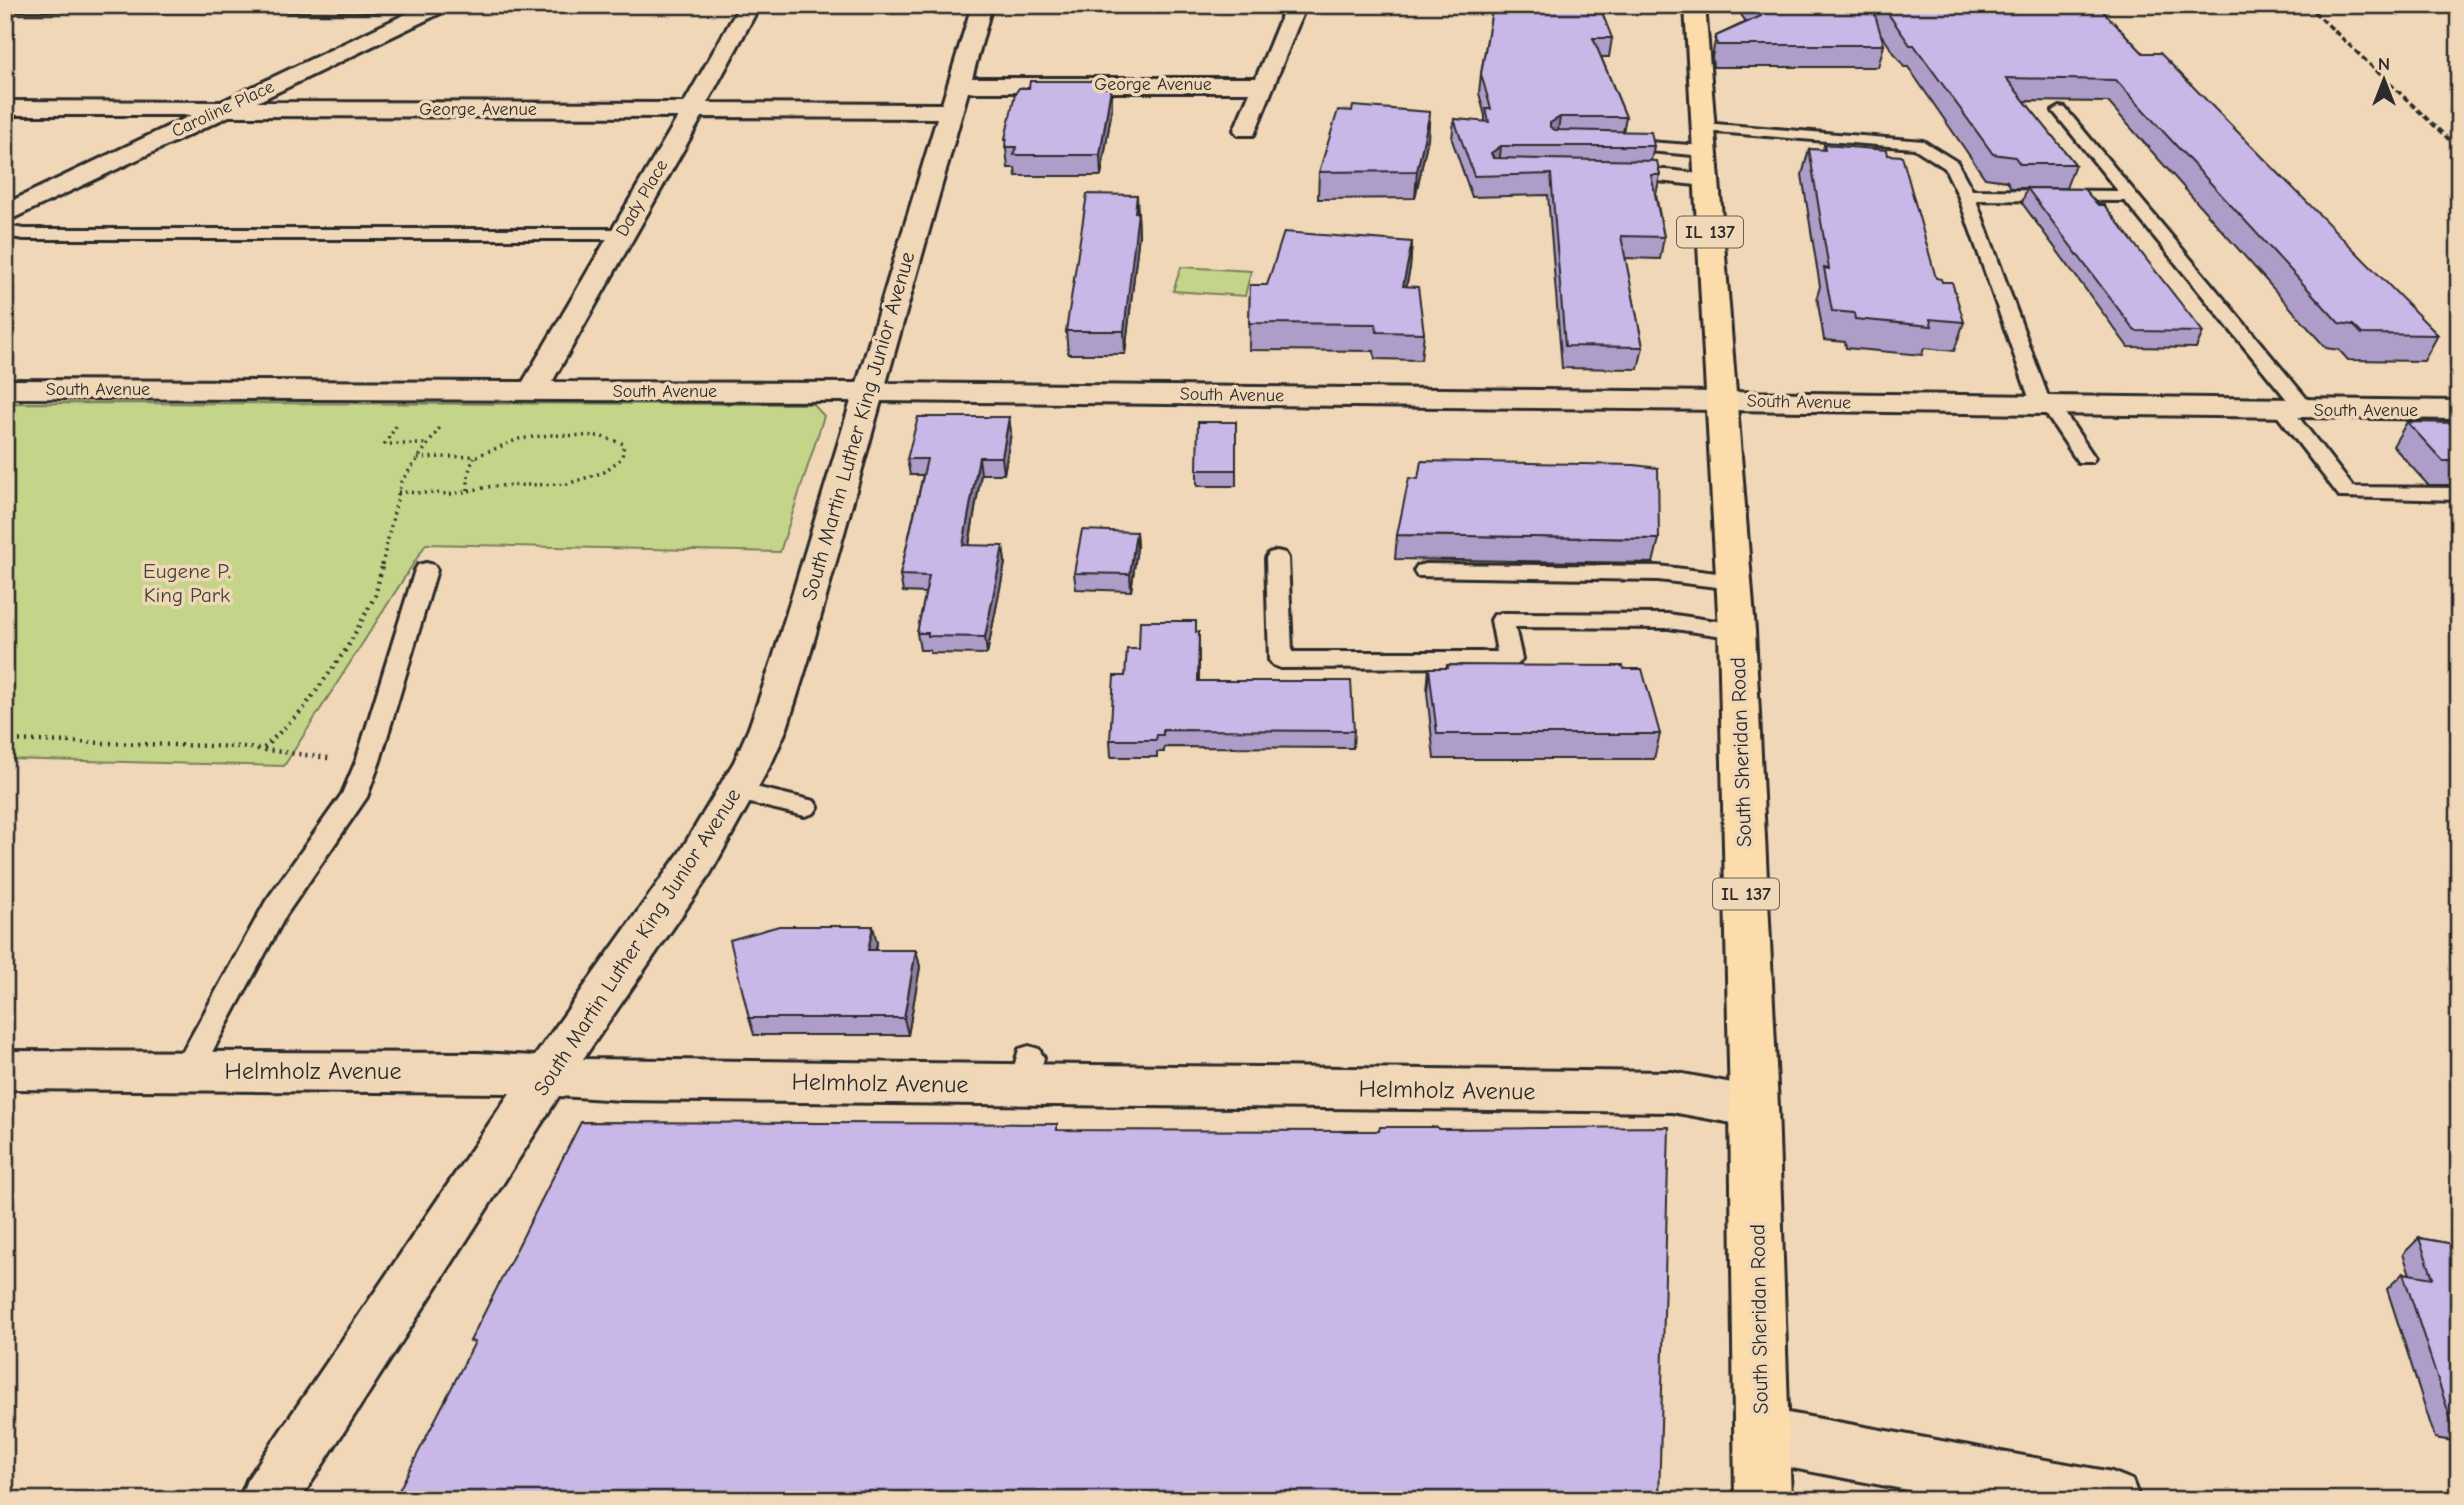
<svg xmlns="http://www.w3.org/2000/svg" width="2464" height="1505" viewBox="0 0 2464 1505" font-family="'Comic Neue',sans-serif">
<rect width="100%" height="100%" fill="#f0d7b8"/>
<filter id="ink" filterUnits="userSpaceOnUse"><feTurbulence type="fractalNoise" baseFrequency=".0143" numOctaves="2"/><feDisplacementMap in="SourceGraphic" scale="14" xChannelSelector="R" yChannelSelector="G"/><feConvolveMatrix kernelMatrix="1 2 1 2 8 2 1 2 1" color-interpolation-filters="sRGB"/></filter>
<g filter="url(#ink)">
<path fill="#c4d58a" stroke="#78805a" stroke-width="2" d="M1181 267 1251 271 1245 296 1173 291Z
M5 403 813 404 824 416 780 552 426 544 284 766 5 759Z"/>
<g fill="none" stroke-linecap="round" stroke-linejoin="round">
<g stroke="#2b2b2b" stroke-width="6">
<path id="service" d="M5 5H416L435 8 437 11 430 15 400 11 5 10Z
M2060 107 2065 108 2312 405 2315 409 2312 413H2298L2125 201 1976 200 2050 402 2058 403 2095 458 2092 462H2078L2044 411 2035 410 2032 406 1958 195 1945 168 1914 148 1703 131 1696 127 1703 123 1923 141 1957 162 1972 190 2118 191 2053 111Z
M1621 140 1704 146 1712 151 1704 156 1616 148 1613 145Z
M1625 169C1644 169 1701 169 1714 181L1706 186 1619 177 1617 174Z
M5 226 24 229H620L628 234 620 239H24L5 236Z
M2282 403 2289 405 2353 487 2459 488V500L2340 497 2272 409Z
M1277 551 1285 553 1288 558 1292 652H1497L1491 620 1494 615 1502 613 1668 614 1737 624 1745 626 1748 631 1745 636 1737 638 1668 628 1515 627 1522 659 1518 664 1510 667 1281 668 1273 665 1269 660 1266 558 1269 553Z
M426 563 434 565 437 570 380 761 367 797 286 915 197 1080 187 1083 177 1080 172 1071 177 1062 266 901 342 794 356 761 415 570 418 565Z
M1425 564 1658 566 1734 575 1742 577 1745 582 1742 587 1734 589 1658 580 1417 576 1414 571 1417 566Z
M738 783 814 801 818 807 814 813 805 816 729 798 725 792 729 786Z
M1029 1046 1039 1049 1044 1058 1034 1094 1024 1097 1014 1094 1009 1085 1019 1049Z"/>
</g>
<g stroke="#2b2b2b" stroke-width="6">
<path id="minor" d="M425 5H452L449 9 257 102 684 103 740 5H760L707 103 942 104 972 5H992L972 78H1256L1286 5H1306L1254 135H1238L1234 130 1250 92H968L886 383 1721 392 1732 395 1736 401 1732 407 1721 410 881 401 809 658 787 728 772 762 710 874 583 1059 1672 1072 1754 1087 1771 1093 1778 1107 1771 1121 1754 1127 1672 1112 622 1100 559 1096 300 1500H239L247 1480 510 1093 5 1089V1051L478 1053 535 1056 680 852 734 762 749 728 773 658 851 401 5 398V380L523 382 678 117 229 116 5 222V204L192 115H5V101L221 102ZM702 117 937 118 857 383 552 382Z
M1761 1408 2112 1472 2132 1480 2140 1500H1960L1761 1462 1742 1454 1734 1435 1742 1416Z"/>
</g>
<g stroke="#2b2b2b" stroke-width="6">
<path id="tertiary" d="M1721 392 2459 401V419L1721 410 1710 407 1706 401 1710 395Z"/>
</g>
<g stroke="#2b2b2b" stroke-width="6">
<path id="trunk" d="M1685 5H1705L1755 631 1778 1107 1791 1500H1735L1730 1107 1719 631Z"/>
</g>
<path stroke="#2b2b2b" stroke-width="3.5" stroke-dasharray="2 4.5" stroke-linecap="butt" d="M396 426 385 444H428
M468 490V474L474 457
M398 492 453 494 493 486 567 484 604 472 622 458 624 444 599 436 549 435 519 439 477 456 418 458
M382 565 401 482 441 426"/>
<path stroke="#2b2b2b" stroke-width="4.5" stroke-dasharray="2 5" stroke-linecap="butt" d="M5 740 243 747 329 758
M264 748 304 708 347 648 375 596 383 563"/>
<use href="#service" fill="#f0d7b8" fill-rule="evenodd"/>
<use href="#minor" fill="#f0d7b8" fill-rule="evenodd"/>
<use href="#tertiary" fill="#f0d7b8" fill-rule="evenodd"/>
<use href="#trunk" fill="#fddcac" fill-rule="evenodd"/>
<path stroke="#2b2b2b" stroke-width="3.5" stroke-dasharray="6 3.5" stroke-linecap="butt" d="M2307 5 2459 149"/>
</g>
<path fill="#ad9dc8" stroke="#2b2b2b" stroke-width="2" d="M1493 5 1612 38 1609 57H1601L1626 117 1623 132 1654 146 1651 161 1660 175 1656 195 1664 237 1660 259 1625 258 1643 347 1638 369 1562 368 1548 195 1472 197 1452 140 1454 119 1485 122V116L1479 93 1481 74Z
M1735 5H2097L2143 53 2438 335 2424 361 2348 360 2339 350 2326 348 2108 102 2024 101 2075 164 2066 188H2011L2007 181 1985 178 1908 67H1904L1880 33 1884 45 1878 67H1713L1712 57 1716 36 1746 22Z
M1102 88H1111L1112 108 1101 176H1016L1015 168H1008L1005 139Z
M1428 138 1415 198 1318 199 1319 172Z
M1824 145 1936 278 1942 282 1964 322 1954 351 1924 348 1922 355 1846 348 1845 342 1824 340 1817 297 1820 286 1802 175 1809 149 1823 150Z
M2027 188 2203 332 2196 348 2128 347 2022 203Z
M1138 212 1139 234 1125 354H1068L1066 331Z
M1412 242 1410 268 1406 286 1424 333 1421 360 1375 359 1374 351 1249 350 1250 285H1267Z
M1009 417 1011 433 1004 474H981L969 546H1003L1005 563 987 654 930 653V650H920L917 633 926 593 903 592 900 575 923 475H910L907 459Z
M1236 422V486H1197V470Z
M2407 422 2459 423V485H2428L2393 446Z
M1136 532 1137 548 1131 591 1076 589 1074 573Z
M1397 535 1659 539 1653 563 1395 559Z
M1196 632H1199V681L1354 731 1353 748 1164 747V752H1157V757H1111L1110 740 1125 676 1139 649Z
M1447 665 1624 669 1660 734 1654 759H1434L1427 692 1429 668H1447Z
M877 943 876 950H916L920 967 908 1035H754L749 1018Z
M2419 1238 2459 1245V1442L2435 1438 2387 1289 2403 1273 2410 1274 2403 1254Z"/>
<path fill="#8d80a2" stroke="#2b2b2b" stroke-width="2" d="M1111 88 1112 108 1101 176 1100 155Z
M1430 112 1428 138 1415 198 1417 171Z
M1560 117 1557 137 1548 143 1550 123Z
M1501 146 1499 166 1491 153Z
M1137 195 1139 234 1125 354 1124 331Z
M1412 242 1410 268 1401 313 1403 286Z
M1009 417 1011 433 1004 474 1002 457Z
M979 457 981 474 966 562 963 545Z
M1136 532 1137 548 1131 591 1130 574Z
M1003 546 1005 563 987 654 985 637Z
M873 926 877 943 872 967 868 950Z
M916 950 920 967 908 1035 904 1018Z"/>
<path fill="#c9b7e8" stroke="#2b2b2b" stroke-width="2" d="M1493 5H1599L1612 38H1593L1626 117H1560L1550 123V127L1555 130 1651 132 1654 146H1501L1491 153 1493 158 1657 161 1660 175H1651L1664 237 1621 236 1643 347 1565 346 1551 174 1474 176 1454 119 1489 122 1486 109H1491L1481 74Z
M1754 5H1872L1884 45H1717L1716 36 1761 16Z
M1882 5H2097L2143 53H2160L2438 335 2362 334 2353 325 2339 323 2116 80 2006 78 2075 164H2020L2015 157 1993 154 1914 45H1910Z
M1030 81H1102L1100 88H1111L1100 155H1014L1016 147H1005L1007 139H1005L1015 94 1019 88H1029Z
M1353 106 1430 112 1417 171 1319 172 1338 110 1352 111Z
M1824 145 1887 150 1888 155 1902 156 1936 278 1941 279 1942 282H1952L1964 322 1930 319 1932 326 1855 319 1854 313 1832 311 1824 268 1829 269 1809 149 1825 150Z
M2027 188 2084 189 2098 205H2104L2203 332 2135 331Z
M1087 194 1137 195 1135 212H1138L1124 331H1066Z
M1284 232 1412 242 1403 286 1418 287 1424 333 1377 332 1376 324 1249 323 1250 285H1267Z
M918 417H1009L1002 457H979L963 545 1003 546 985 637 928 636V633H917L929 576 900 575 927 459H907Z
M1198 422H1236V470H1197Z
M2407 422 2459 423V461H2443Z
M1421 461 1634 465 1658 468 1659 539 1397 535 1409 478 1418 479Z
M1082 530 1136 532 1130 574 1074 573Z
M1140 621H1196V632H1199L1198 681H1351L1354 731 1163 730V735H1157L1156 740H1110L1114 676H1125L1127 649H1139Z
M1447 665 1623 666 1624 669H1642L1660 734H1437L1429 668H1448Z
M779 926H873L868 950H916L904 1018H749L730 940Z
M581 1122 1057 1124V1130L1379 1131 1380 1127H1437L1438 1129 1669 1127 1659 1500H394L475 1342 470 1341Z
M2419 1238 2459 1245V1425L2452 1423 2403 1273 2433 1278Z"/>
</g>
<g text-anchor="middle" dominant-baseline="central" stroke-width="7" stroke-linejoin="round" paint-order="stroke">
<g font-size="18" fill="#2b2b2b" stroke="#f0d7b8">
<text x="1153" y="84">George Avenue</text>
<text transform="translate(223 109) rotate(-25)">Caroline Place</text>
<text x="478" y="109">George Avenue</text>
<text transform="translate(642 198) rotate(-60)">Dady Place</text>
<text x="98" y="389">South Avenue</text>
<text x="665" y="391">South Avenue</text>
<text transform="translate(1232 395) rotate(1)">South Avenue</text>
<text transform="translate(1799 402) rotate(1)">South Avenue</text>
<text x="2366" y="410">South Avenue</text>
</g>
<g fill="#f0d7b8" stroke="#665f55" stroke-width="2">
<rect x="1677" y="216.5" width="66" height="31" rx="5"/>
<rect x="1713" y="878.5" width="66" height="31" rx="5"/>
</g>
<g font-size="19" font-weight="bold" fill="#2b2b2b">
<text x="1710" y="232">IL 137</text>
<text x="1746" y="894">IL 137</text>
</g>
<g font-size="21" fill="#2b2b2b" stroke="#f0d7b8">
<text transform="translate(858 426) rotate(-74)">South Martin Luther King Junior Avenue</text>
<text transform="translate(1741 752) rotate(-92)">South Sheridan Road</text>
<text transform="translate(637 942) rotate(-57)">South Martin Luther King Junior Avenue</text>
<text transform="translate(1759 1319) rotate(-91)">South Sheridan Road</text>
</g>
<g font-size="21" fill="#424439" stroke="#f0d7b8">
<text x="187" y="571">Eugene P.<tspan x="187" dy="24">King Park</tspan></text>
</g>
<g font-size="24" fill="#2b2b2b" stroke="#f0d7b8">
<text x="313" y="1071">Helmholz Avenue</text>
<text transform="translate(880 1083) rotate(1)">Helmholz Avenue</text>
<text transform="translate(1447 1090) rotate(1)">Helmholz Avenue</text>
</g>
</g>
<rect width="2464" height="1505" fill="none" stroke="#f0d7b8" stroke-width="28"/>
<rect x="14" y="14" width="2436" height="1477" fill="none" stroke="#2b2b2b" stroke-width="2.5" filter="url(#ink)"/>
<g transform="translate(2384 80)" stroke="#f0d7b8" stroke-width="5" paint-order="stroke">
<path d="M0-5L12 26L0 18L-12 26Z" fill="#2b2b2b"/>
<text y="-10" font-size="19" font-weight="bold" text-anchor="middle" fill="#2b2b2b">N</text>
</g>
</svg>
